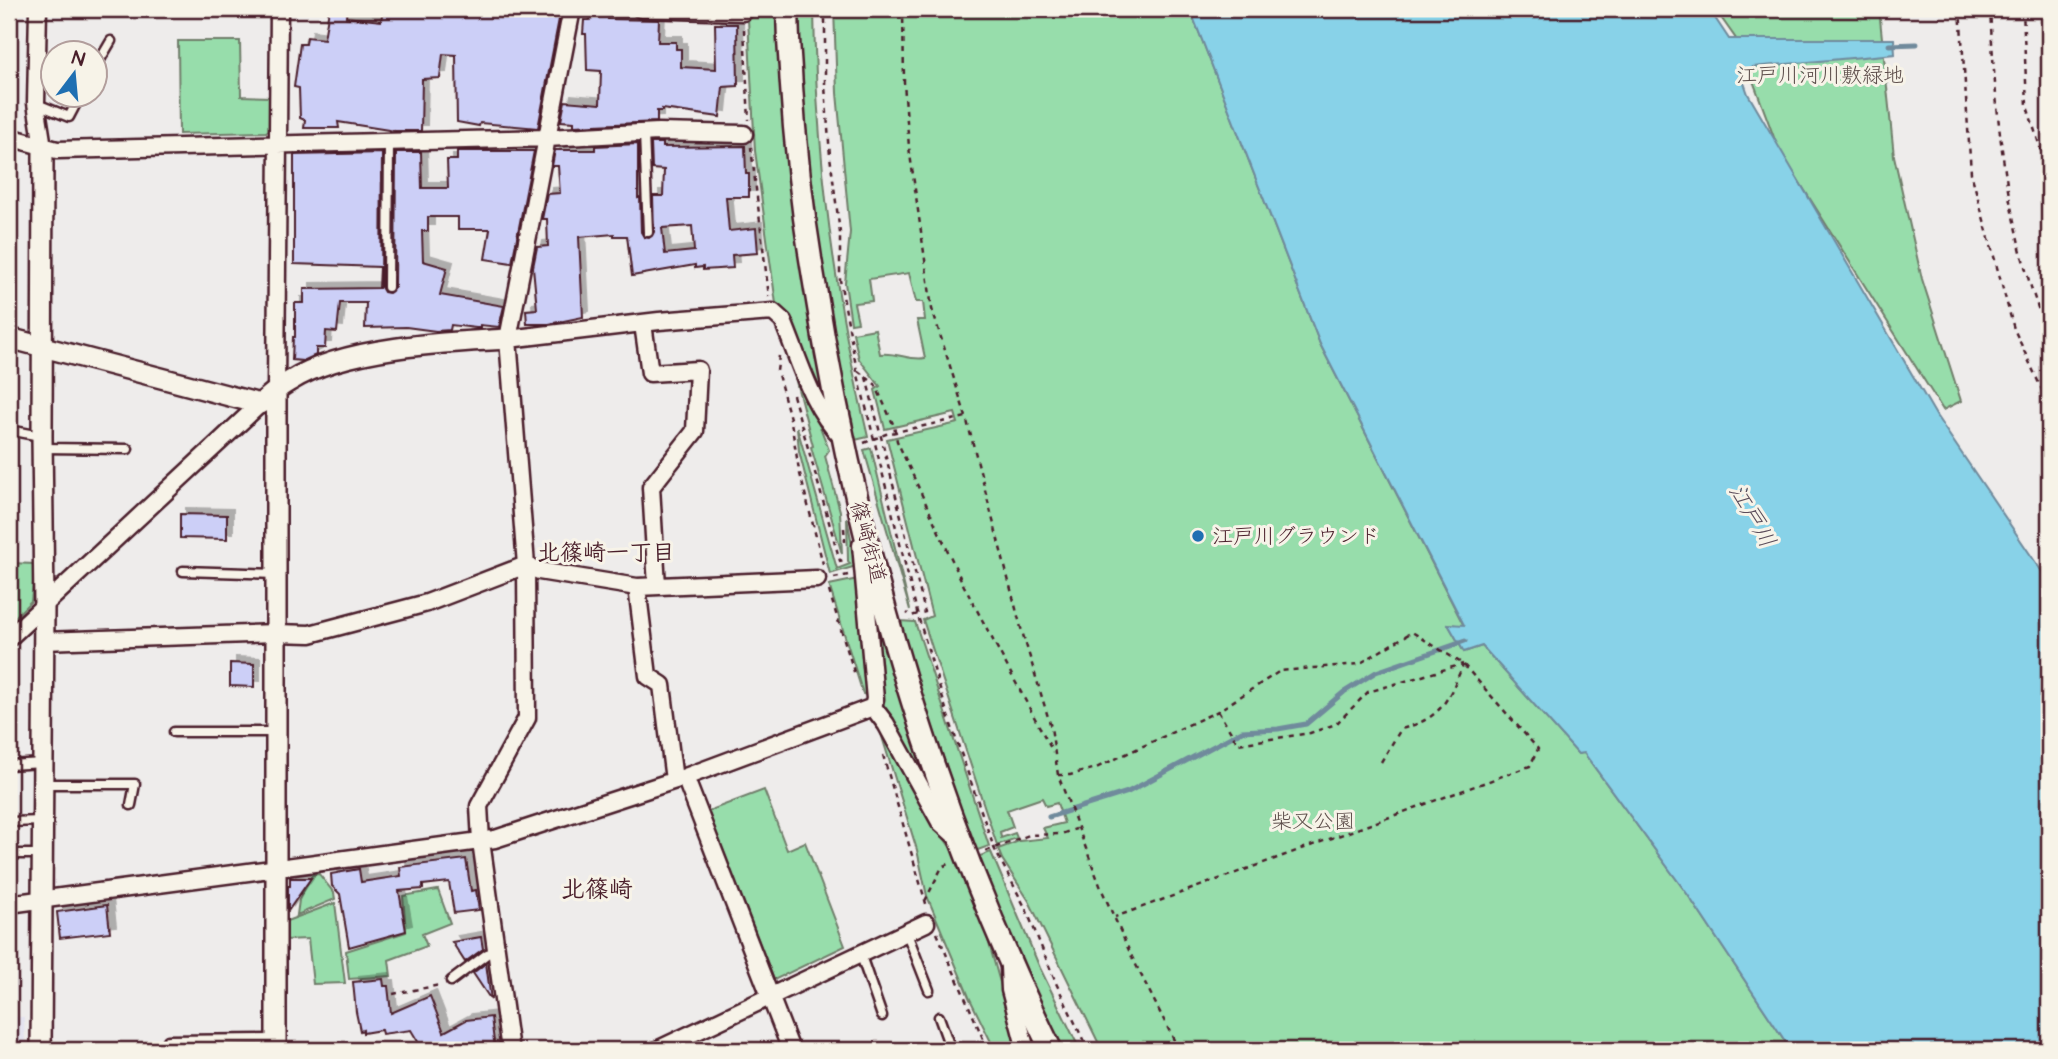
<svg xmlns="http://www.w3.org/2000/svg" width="2058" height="1059" viewBox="0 0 2058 1059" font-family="'Architects Daughter','Klee One',sans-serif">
<defs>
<filter id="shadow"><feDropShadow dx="6" dy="-6" stdDeviation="0" flood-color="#0004"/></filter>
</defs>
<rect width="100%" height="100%" fill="#eeeceb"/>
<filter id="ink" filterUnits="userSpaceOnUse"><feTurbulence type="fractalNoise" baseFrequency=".0143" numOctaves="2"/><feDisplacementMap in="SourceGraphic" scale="14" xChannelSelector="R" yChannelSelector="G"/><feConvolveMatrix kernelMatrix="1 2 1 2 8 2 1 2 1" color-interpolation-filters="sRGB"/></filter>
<g filter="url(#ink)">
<path fill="#e4e3ef" d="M9 1017H24L25 1050H9Z"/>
<path fill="#97ddab" stroke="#707e6b" stroke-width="2" d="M754 9H780L786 147 794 220 827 412 787 315 781 307 776 304 755 151 748 19Z
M799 9H814C816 153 834 297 868 437L855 440 852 419H847L818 250 802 101Z
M834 9H1190L1320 344 1464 626 1448 624 1464 652 1482 646 1578 754 1584 753 1688 895 1791 1050H1102L1029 901 1002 859 998 849 1019 841 1048 838 1043 828 1064 823 1057 803 1046 806 1042 798 1007 810 1013 827 1000 832 1001 838 1015 833 1017 838 997 845 923 620 932 616 887 439 958 423 955 413 885 429 875 390 880 386 859 359 853 333 875 329 880 354C897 352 910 361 925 358L917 320H925L923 302H916L909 273 869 279 872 301 854 303 858 322 851 323 845 283 850 232 837 93Z
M1715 9H1879L1894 156 1922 279 1961 401 1943 410 1778 148 1739 43Z
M178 41H240L241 96 270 97V130L266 132 179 134Z
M783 332 829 450 825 456 840 511 842 554 811 447 813 446Z
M797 427 837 569 850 564 848 561 847 518 856 566 830 574 799 451Z
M871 448 910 610 864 450Z
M9 563 35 564 31 601 9 623Z
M858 579 868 690 866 695 863 694 829 585Z
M870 582 944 818 882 702Z
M899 621 915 622 989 846 975 851 921 692Z
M879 727 937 828 957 857 981 915 1019 1050H995L969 997 927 896 917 850Z
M764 790 787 850 805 842 845 946 774 980 708 811Z
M991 852 1040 968 1080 1050H1062L1026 976 977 857Z
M319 874 334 893 335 899 297 915 299 900 312 875Z
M438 890 450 923 422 934 427 946 389 960 391 976 349 979 346 951 406 932 403 896Z
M335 903 345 983 313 984 308 939 284 940V922Z"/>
<path fill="#88d2e8" stroke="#6f8a9c" stroke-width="2" d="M1190 9H1709L1729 39H1894L1895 54 1753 67 1742 77 1748 94 1937 417 2049 582V1050H1791L1688 895 1584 753 1578 754 1482 646 1464 652 1448 624 1464 625 1320 344Z"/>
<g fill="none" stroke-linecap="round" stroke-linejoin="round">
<path stroke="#6f8a9c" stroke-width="5" d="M1889 45 1917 44
M1049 817 1128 792 1242 731 1278 729 1306 724 1344 692 1376 672 1465 641"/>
</g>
<path fill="#cccff7" stroke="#4a1f2b" stroke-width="2" fill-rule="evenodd" filter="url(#shadow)" d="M329 9H347L346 17 381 21 383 9H472L503 12 507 9H522L547 14V12L560 14 538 128 480 123 479 126 457 122 456 55 443 54 440 78 422 79 421 131H395L338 122 339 128H304L305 120 300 118 299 88 294 87 300 44H306L307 37 324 39Z
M591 17H608V19L659 20 658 42H676V49H681V67L716 69 715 24H737L738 86 723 87 720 117 662 109V111H657V122L574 126V122L561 121 565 101 600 104 601 71 587 70 586 34H583L584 20H590Z
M651 143H663V147L745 146 746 174H749V197H726L729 231 756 228 758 253 732 255 733 268 703 270V267L695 268V265L632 276 627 236H614V234L579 237 583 317 549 324H527L526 310 537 309 533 267 537 247 548 246 547 219H542L547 194 560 193 558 166H552L555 150H595V146L638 144V198L640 197 641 232 644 237 649 238 654 232 653 196H663L664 170 652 169ZM692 226 694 251 665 254 662 228Z
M457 151H534L512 263 485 259 490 229H458V217H428V231H422L423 261 447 268 440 295 504 306 499 327 480 325V328H476L451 325 450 330 436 331 406 327 365 328 366 303H340L337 332 326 331 325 348H316V355L303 361 292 360 293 337H295V303H304V289L379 288 380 267 294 264V155L382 153 381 287 384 292 389 293 395 287 396 152H421L422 188H448L447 160H457Z
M180 514 227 515V539L180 538Z
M230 663 254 664V687L230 686Z
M466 859 471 891 476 890 479 910 454 913 449 882 423 885V889L399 891 406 931 349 947 340 894 332 886 331 874 359 869 361 882 401 876 400 867Z
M290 878H311L288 911V886H290Z
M107 905 110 932 60 938 57 912Z
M481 937 483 949 465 962 452 942Z
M486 963 491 1000 473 973Z
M383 979 384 986H388L391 1013 430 996 444 1032 466 1020 491 1017 495 1050H423L411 1030 382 1034 381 1030 363 1033V1030L360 1031 356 1012 353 982Z"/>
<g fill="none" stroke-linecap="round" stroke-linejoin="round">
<g stroke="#4a1f2b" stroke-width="13">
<path id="service" d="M94 70 111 41
M37 104 69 117 81 94
M644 133 648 232
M388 287 389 142
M9 430 40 436
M43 448 128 449
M183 571 276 574
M174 732H275
M9 765 43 763
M43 784H135L131 805
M9 822 43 821
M9 854H43
M906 931 929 990
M860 953 882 1016
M451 981 487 954 495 951
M939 1017 951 1050
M168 1040 276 1039"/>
</g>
<g stroke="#4a1f2b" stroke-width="21">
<path id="minor" d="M38 9 36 103 43 147
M641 9 743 12 746 9
M9 137 57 150 547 138 658 132 744 134
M643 324 650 373 698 370 695 431 651 487 657 586
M508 339 659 321 773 312 783 321C799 359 811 407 841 436
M276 391 279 9
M861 545 875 699 873 707
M637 587 648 676 662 685 674 780
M9 638 260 404
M43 641 276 633 310 634 427 603 526 565 539 571 637 587 817 579
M685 777 791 1050
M9 904 495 839 685 777 873 707 886 724 940 822 960 840
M1009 967 1010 990 1026 1050
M510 1050 481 841 479 806 527 718 526 565 508 339 572 9
M657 1050 926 923"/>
</g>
<g stroke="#4a1f2b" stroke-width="24">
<path id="tertiary" d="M9 338 260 404C269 396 279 387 290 381 343 347 445 342 508 339
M41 1050 44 606 42 437 43 147
M276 1050V391"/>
</g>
<g stroke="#4a1f2b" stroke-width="26">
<path id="secondary" d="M788 9C787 32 790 56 791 79 795 145 802 209 813 274 855 542 932 806 1051 1050"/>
</g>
<path stroke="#4a1f2b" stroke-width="2.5" stroke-dasharray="5 5" stroke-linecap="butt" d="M825 9V86L830 156 840 233V280L857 371 918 616 948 716 994 848 1026 909 1056 983 1088 1050
M903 9 904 83 909 147 932 309 966 417 1021 628 1051 727 1058 775 1101 888 1132 957 1179 1050
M1960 9 1971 173 2014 329 2049 405
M1990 9C1996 117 2006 235 2049 336
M2023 9 2027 106 2049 176
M744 29 749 120
M751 147 769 297
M779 356 777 371 791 422 799 470 823 564
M858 371 875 384 894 426 897 441 964 586 1053 752
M866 377 925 612 911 616 907 613
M793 395 840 561 846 559
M864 443 886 434 966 417
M844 528 845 542
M834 578 848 575
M829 591 855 675
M1218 711 1238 744 1310 733 1336 724 1368 692 1463 664
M883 755 927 907
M1381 762 1401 729C1442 718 1447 702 1463 665
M1058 775H1070L1096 768 1218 711 1280 671 1359 664 1412 632 1463 664 1538 749 1530 766 1115 917
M986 851 1029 835 1061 834 1076 829
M925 901 942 867 949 864
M937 933 988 1050
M393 994 440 985"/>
<use href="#service" stroke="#f7f3e8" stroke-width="8"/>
<use href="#minor" stroke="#f7f3e8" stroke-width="16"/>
<use href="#tertiary" stroke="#f7f3e8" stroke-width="19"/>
<use href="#secondary" stroke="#f7f3e8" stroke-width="21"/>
</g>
</g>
<circle fill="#1f6fb2" stroke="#f7f3e8" stroke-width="2.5" cx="1198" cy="536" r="7"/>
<g text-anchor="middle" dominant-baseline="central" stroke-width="6" stroke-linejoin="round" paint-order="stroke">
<g font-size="21" fill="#5d4e4b" stroke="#f7f3e8">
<text x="1820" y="75">江戸川河川敷緑地</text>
<text x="1313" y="821">柴又公園</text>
</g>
<g font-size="21" fill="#4a1f2b" stroke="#f7f3e8" text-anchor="start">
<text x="1212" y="536">江戸川グラウンド</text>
</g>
<g font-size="21" fill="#4a1f2b" stroke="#f7f3e8">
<text transform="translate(868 542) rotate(75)">篠崎街道</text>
</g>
<g font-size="23" font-style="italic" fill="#5a4c5a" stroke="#f7f3e8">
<text transform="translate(1752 516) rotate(60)">江戸川</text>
</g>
<g font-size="23" font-weight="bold" fill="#4a1f2b" stroke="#f7f3e8">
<text x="606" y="553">北篠崎一丁目</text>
</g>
<g font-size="24" font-weight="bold" fill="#4a1f2b" stroke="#f7f3e8">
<text x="597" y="890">北篠崎</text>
</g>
</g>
<rect width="2058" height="1059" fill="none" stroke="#f7f3e8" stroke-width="35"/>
<rect x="18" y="18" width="2023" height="1024" fill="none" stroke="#4a1f2b" stroke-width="2.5" filter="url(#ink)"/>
<g transform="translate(74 74) rotate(16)"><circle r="33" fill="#f7f3e8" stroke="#b29e9c" stroke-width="2"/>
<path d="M0-5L12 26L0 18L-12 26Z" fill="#1f6fb2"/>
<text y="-10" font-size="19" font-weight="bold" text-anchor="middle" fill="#4a1f2b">N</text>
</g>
</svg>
